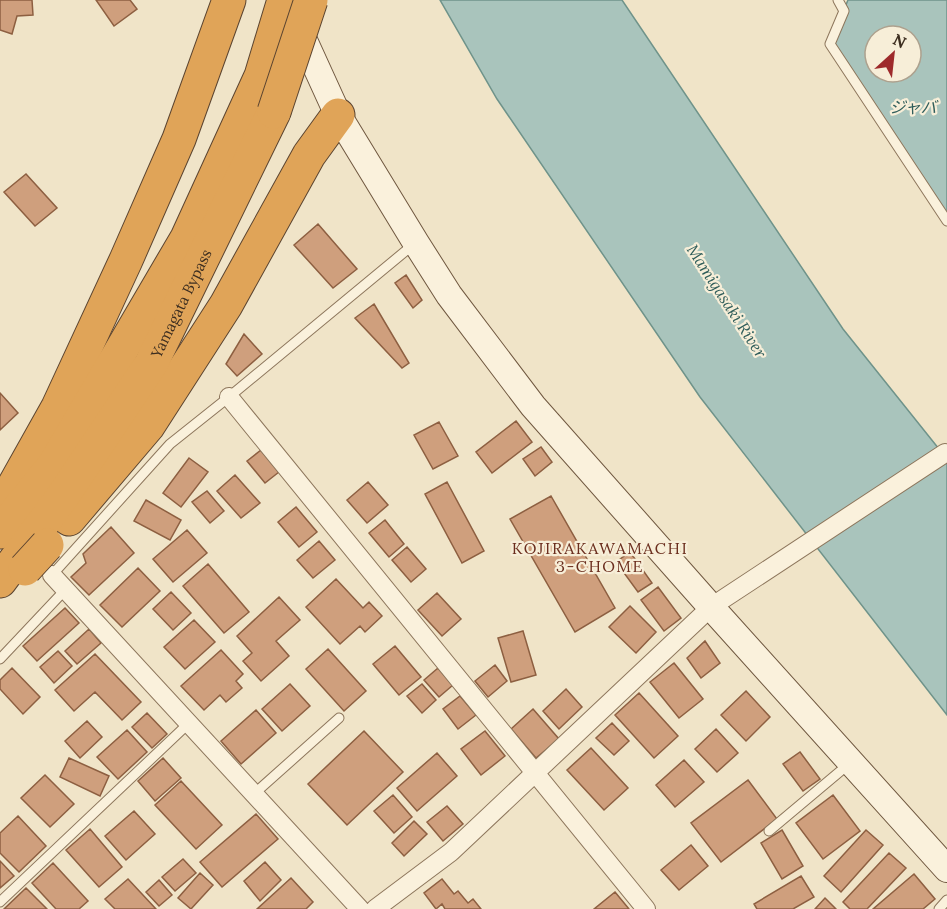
<svg xmlns="http://www.w3.org/2000/svg" width="947" height="909" viewBox="0 0 947 909" font-family="Lora,'Noto Sans JP',serif">
<rect width="100%" height="100%" fill="#f0e4c8"/>
<path fill="#a9c4bc" stroke="#6f938a" stroke-width="1.5" fill-rule="evenodd" d="M440 0H622L843 329 947 459V715L700 397 497 99Z
M848 0H947V221L830 44ZM875 36H911V72H875Z"/>
<path fill="#cf9f7d" stroke="#8d5f41" stroke-width="1.5" d="M0 0H32L33 15 17 16 12 34 0 30Z
M96 0H130L137 9 114 26Z
M26 174 57 208 35 226 4 192Z
M318 224 357 269 333 288 294 245Z
M406 275 422 300 413 308 395 283Z
M374 304 409 363 402 368 355 318Z
M244 334 262 354 237 376 226 364Z
M0 393 18 413 0 430Z
M516 421 532 442 492 473 476 452Z
M439 422 458 456 433 469 414 435Z
M541 447 552 462 535 476 523 459Z
M261 450 279 472 265 483 247 461Z
M189 458 208 472 181 507 163 493Z
M235 475 260 503 241 518 217 491Z
M368 482 388 505 367 523 347 500Z
M447 482 484 551 462 563 425 494Z
M207 491 224 511 210 523 192 502Z
M551 496 615 608 575 632 510 519Z
M146 500 181 520 170 540 134 521Z
M296 507 317 532 299 547 278 522Z
M385 520 404 544 389 557 369 533Z
M111 527 134 553 89 595 71 577 86 563 83 554Z
M187 530 207 553 173 582 153 559Z
M319 541 335 560 313 578 297 560Z
M407 547 426 569 411 582 392 560Z
M630 552 652 583 638 592 616 562Z
M208 564 249 612 224 633 183 586Z
M138 568 160 591 122 627 100 605Z
M336 579 363 608 369 602 382 616 365 632 360 626 340 644 306 607Z
M658 587 681 618 664 631 641 600Z
M171 592 191 613 173 630 153 609Z
M437 593 461 619 442 636 418 610Z
M279 597 300 620 276 641 289 656 261 681 243 661 252 653 237 636Z
M630 606 656 632 636 653 609 627Z
M65 608 79 623 37 661 23 646Z
M194 620 215 642 185 669 164 647Z
M89 629 101 643 77 664 65 651Z
M523 631 536 675 511 682 498 638Z
M705 641 720 663 701 678 687 658Z
M395 646 421 677 399 695 373 664Z
M328 649 366 691 344 711 306 669Z
M221 650 243 674 236 681 242 688 226 702 220 695 204 710 181 686Z
M58 651 72 666 54 683 40 667Z
M95 654 141 702 122 720 95 692 74 711 55 690Z
M674 663 703 699 679 718 650 682Z
M495 665 507 681 488 697 475 681Z
M12 668 40 697 23 714 0 689V680Z
M438 668 453 685 439 697 424 680Z
M290 684 310 706 282 731 262 709Z
M422 684 436 700 422 713 407 696Z
M566 689 582 707 559 729 543 711Z
M746 691 770 717 746 741 721 715Z
M639 693 678 736 654 758 615 715Z
M460 696 476 715 458 729 443 709Z
M533 709 559 739 536 758 511 729Z
M256 710 276 733 241 764 221 741Z
M147 713 167 734 152 748 132 727Z
M87 721 102 737 80 758 65 741Z
M612 723 629 741 614 755 596 738Z
M716 729 738 753 717 772 695 749Z
M127 730 147 752 118 779 97 757Z
M364 731 403 772 347 825 308 784Z
M485 731 505 756 481 775 461 749Z
M591 748 628 788 604 810 567 770Z
M800 752 820 779 803 791 783 764Z
M437 753 457 776 417 811 397 788Z
M69 758 109 776 100 796 60 777Z
M163 758 181 778 155 801 138 781Z
M684 760 704 782 675 807 656 785Z
M45 775 74 804 50 827 21 798Z
M748 780 777 819 721 862 691 823Z
M181 781 222 825 196 849 155 805Z
M393 795 412 817 394 833 374 811Z
M833 795 860 831 823 859 796 823Z
M447 806 463 824 443 841 427 822Z
M134 811 155 834 126 860 105 836Z
M256 814 278 839 222 887 200 862Z
M18 816 46 846 19 872 0 853V833Z
M414 821 427 834 404 856 392 843Z
M90 829 122 867 99 887 66 850Z
M782 830 803 866 782 879 761 843Z
M866 830 883 845 841 892 824 876Z
M691 845 708 866 679 890 661 870Z
M889 853 906 868 867 909H850L843 902Z
M183 859 196 873 175 891 162 877Z
M0 861 14 876 0 888Z
M265 862 281 880 260 901 244 881Z
M53 863 88 901 79 909H56L32 883Z
M200 873 213 885 191 909 178 898Z
M914 874 935 899 923 909H873Z
M801 876 814 897 793 909H757L754 904Z
M291 878 313 902 306 909H257Z
M128 879 156 909H115L105 899Z
M442 879 454 894 458 891 468 903 473 899 481 909H445L442 904 436 909 424 893Z
M159 880 172 895 159 906 146 892Z
M26 888 47 909H4Z
M615 892 629 909H594Z
M825 898 836 909H815Z"/>
<g fill="none" stroke-linecap="round" stroke-linejoin="round">
<g stroke="#8d765c" stroke-width="11">
<path id="lane" d="M838 0 844 11 830 44 947 221
M52 575 170 444 229 397 414 244
M0 659 65 590
M254 794 339 718
M769 831 850 763
M0 902 189 723
M939 909 947 900"/>
</g>
<g stroke="#8d765c" stroke-width="20">
<path id="street" d="M229 397 646 909
M52 575 360 909
M375 909 451 852 711 607 945 453"/>
</g>
<g stroke="#6f573f" stroke-width="28">
<path id="secondary" d="M297 25 338 115 416 243 449 295 533 406 711 607 947 869"/>
</g>
<g stroke="#5b4430" stroke-width="35">
<g id="highway">
<path d="M7 498 58 407 126 260 179 139 229 0"/>
<path d="M69 519 148 426 226 305 309 155 338 115"/>
<path d="M0 532 54 465 187 238 261 76 284 0"/>
<path id="s1" d="M0 581 63 496 151 364 274 112"/>
</g>
</g>
<use href="#lane" stroke="#faf1dc" stroke-width="9"/>
<use href="#street" stroke="#faf1dc" stroke-width="18"/>
<use href="#secondary" stroke="#faf1dc" stroke-width="26"/>
<use href="#highway" stroke="#e0a458" stroke-width="33"/>
<g stroke="#5b4430" stroke-width="35" stroke-linecap="butt">
<path id="highway-bridge" d="M274 112 311 0
M25 569 47 545"/>
</g>
<use href="#highway-bridge" stroke="#e0a458" stroke-width="33"/>
</g>
<g text-anchor="middle" dominant-baseline="central" stroke-width="4.5" stroke-linejoin="round" paint-order="stroke">
<g font-size="15" fill="#3d2e20" stroke="#f7eed8">
<text stroke="none"><textPath href="#s1" startOffset="332">Yamagata Bypass</textPath></text>
</g>
<g font-size="16" font-style="italic" fill="#2f5d5a" stroke="#f7eed8">
<text x="913" y="107">ジャバ</text>
<text transform="translate(727 301) rotate(57)">Mamigasaki River</text>
</g>
<g font-size="16" letter-spacing="1.5" fill="#6b2e1e" stroke="#f7eed8">
<text x="600" y="548">KOJIRAKAWAMACHI<tspan x="600" dy="18">3-CHOME</tspan></text>
</g>
</g>
<g transform="translate(893 54) rotate(27)"><circle r="28" fill="#f7eed8" stroke="#ada18e" stroke-width="1.5"/>
<path d="M0-4.5L10 22L0 15L-10 22Z" fill="#9e2a2b"/>
<text y="-9" font-size="16" font-weight="bold" text-anchor="middle" fill="#3d2e20">N</text>
</g>
</svg>
